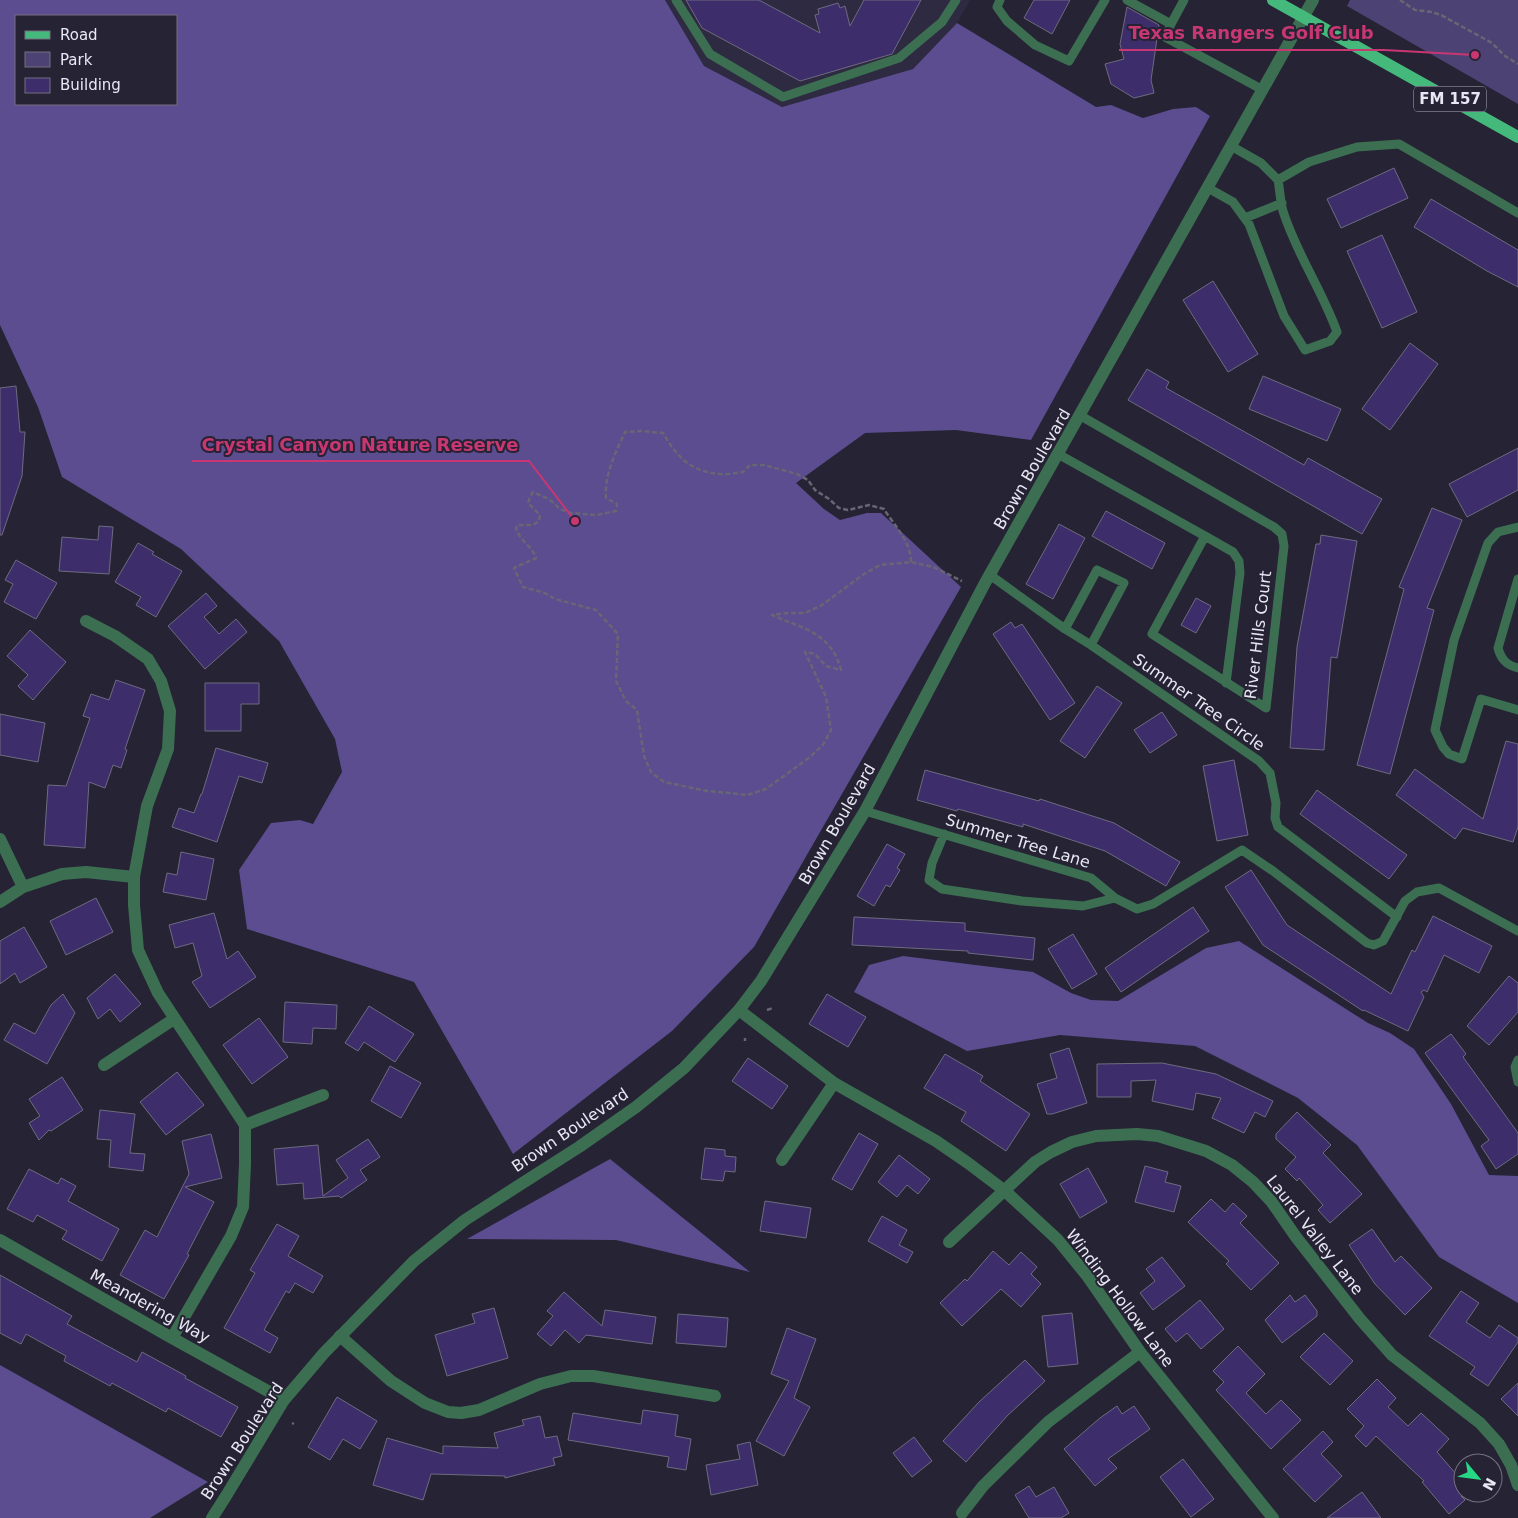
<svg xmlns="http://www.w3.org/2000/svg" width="1518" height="1518" viewBox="0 0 1518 1518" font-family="'DejaVu Sans',sans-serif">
<rect width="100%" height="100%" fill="#262334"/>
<path fill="#2e2a41" d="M665 0H970L957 23 913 69 782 107 704 66Z"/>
<path fill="#4d4274" d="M1350 0H1518V104L1347 6Z"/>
<path fill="#5b4d8f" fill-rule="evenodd" d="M0 0H665L704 66 782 107 913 69 957 23 1096 107 1111 105 1143 118 1173 109 1196 107 1210 116 1031 440 956 430 865 433 796 483 824 509 840 520 867 513H881L961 587 754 947 672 1031 513 1154 414 982 247 929 239 870 271 823 300 820 313 824 342 772 335 739 279 641 181 549 62 477 38 407 0 325ZM176 16V104H16V16Z
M1239 941 1368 1023 1390 1033 1414 1049 1451 1104 1489 1175 1518 1176V1303L1439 1257 1357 1145 1298 1098 1195 1046 1060 1035 967 1051 854 992 869 965 903 956 1033 972 1071 993 1091 1000 1118 1001 1206 948Z
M610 1159 750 1272 616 1240 467 1239Z
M0 1365 208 1482 150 1518H0Z"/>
<path fill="#3d2d6b" stroke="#6e6b80" d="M686 0H759L820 33 815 15 819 14 818 9 838 3 840 8 845 6 850 26 864 0H921L892 54 800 81 702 28Z
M1034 0H1070L1052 34 1024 18Z
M1127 7 1159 25 1151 80 1154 93 1134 98 1111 84 1105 64 1124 59 1120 44Z
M1394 168 1408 198 1341 228 1327 199Z
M1431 199 1518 250V287L1487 271 1414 227Z
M1382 235 1417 312 1382 328 1347 251Z
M1213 281 1258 354 1228 372 1183 300Z
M1410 343 1438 364 1390 430 1362 409Z
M1147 369 1169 382 1166 388 1304 465 1308 458 1382 499 1362 534 1128 400Z
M1263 376 1341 409 1327 441 1249 409Z
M16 386 20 432H25L22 476 2 535H0V388Z
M1518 448V490L1467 517 1449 484Z
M1432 508 1462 520 1427 608 1434 610 1390 774 1357 765 1404 589 1399 587Z
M1106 511 1165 543 1152 569 1092 536Z
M1059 524 1085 538 1053 599 1026 584Z
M99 526 113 527 109 574 59 571 62 537 98 540Z
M1321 535 1357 541 1337 658 1331 657 1324 750 1290 748 1297 647 1316 544H1320Z
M138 543 154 552 152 554 182 571 156 617 136 605 141 597 115 582Z
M16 560 57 583 36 619 4 602 13 584 5 580Z
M206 593 217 606 204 617 219 634 236 619 247 632 205 669 168 626Z
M1196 598 1211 606 1196 633 1181 625Z
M1011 622 1015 628 1022 624 1075 703 1050 720 993 634Z
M30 630 66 662 33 700 18 686 28 675 7 656Z
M116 680 145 690 125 749 127 750 121 768 113 765 105 788 89 782 85 848 44 845 48 785 66 786 90 718 83 716 91 694 109 700Z
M205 683H259V704H241V731H205Z
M1097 686 1122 703 1085 758 1060 741Z
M1162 712 1177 735 1150 753 1134 730Z
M0 714 45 723 38 762 0 755Z
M1506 741 1518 744V827L1513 842 1463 828 1455 839 1396 795 1415 769 1483 819Z
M216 748 268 763 262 783 239 776 217 842 172 827 179 808 194 813 201 794H202Z
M1234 760 1248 835 1217 841 1203 766Z
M925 770 1039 801 1040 799 1114 823 1180 862 1166 886 1105 851 1023 824V827L958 809 957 811 917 800Z
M1317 790 1407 855 1389 879 1300 814Z
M887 844 905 854 897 868 900 870 890 887 886 885 874 906 857 896Z
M181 852 214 859 206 900 163 892 167 873 177 875Z
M1251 870 1287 925 1391 994 1412 950 1415 952 1433 916 1492 946 1479 973 1444 955 1427 992 1424 990 1421 992 1424 997 1408 1031 1364 1010 1363 1011 1263 945 1225 887Z
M96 898 113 932 66 955 50 921Z
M1193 907 1209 931 1121 992 1105 968Z
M214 913 227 959 238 951 256 977 210 1008 192 982 202 976 193 943 175 948 169 925Z
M854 917 965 923V931L1035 938 1033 960 968 953V951L852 945Z
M24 927 47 967 20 983 15 973 0 984V941Z
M1073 934 1097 974 1072 989 1048 949Z
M115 974 141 1004 120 1022 110 1009 98 1019 87 998Z
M1509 976 1518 983V1012L1489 1045 1467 1026Z
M63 994 75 1013 47 1064 4 1040 14 1023 35 1034 51 1005Z
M827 994 866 1017 848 1047 809 1024Z
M285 1002 337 1005 336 1029 313 1028 312 1044 283 1042Z
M369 1006 414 1034 395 1062 364 1042 358 1051 345 1043Z
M259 1018 288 1057 252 1084 223 1045Z
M1451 1034 1466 1054 1463 1057 1518 1133V1154L1496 1169 1481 1146 1489 1140 1425 1053Z
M1069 1048 1087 1103 1052 1114H1047L1037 1084 1057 1078 1050 1054Z
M945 1054 983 1076 980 1081 1030 1114 1006 1151 961 1121 966 1112 924 1088Z
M748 1058 788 1086 772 1109 732 1081Z
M1162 1063 1216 1074 1273 1101 1265 1117 1255 1112 1244 1133 1212 1118 1221 1098 1196 1093 1193 1110 1152 1101 1156 1080 1131 1081V1097H1097V1064Z
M390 1066 421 1083 401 1118 371 1101Z
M177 1072 204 1105 166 1135 140 1102Z
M62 1077 83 1110 51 1131 49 1130 39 1140 29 1123 40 1116 29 1099Z
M100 1110 135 1114 130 1153 145 1154 143 1171 109 1167 111 1140 97 1139Z
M1297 1112 1331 1145 1323 1153 1362 1194 1330 1223 1318 1210 1323 1205 1299 1178 1297 1181 1285 1169 1296 1157 1276 1139V1134Z
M859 1133 878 1144 852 1190 832 1179Z
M211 1134 222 1178 185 1187 214 1202 187 1254 189 1255 164 1299 120 1275 145 1230 157 1237 189 1174 182 1141Z
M368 1139 380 1157 360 1170 367 1180 341 1198 339 1196 304 1199 303 1183 277 1185 274 1149 318 1145 323 1196 348 1178 336 1160Z
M705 1148 725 1150V1156L736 1157 735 1172 725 1171 723 1181 701 1179Z
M899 1155 930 1179 918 1194 907 1185 897 1197 878 1182Z
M1145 1166 1168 1172 1165 1182 1181 1186 1174 1212 1135 1202Z
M1088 1168 1107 1202 1080 1218 1060 1184Z
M29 1169 58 1184 61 1178 76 1186 68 1201 119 1229 102 1261 62 1239 67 1231 37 1215 33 1222 7 1209Z
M1211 1199 1225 1212 1233 1203 1247 1216 1240 1223 1279 1263 1251 1290 1226 1264 1229 1261 1188 1222Z
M765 1201 811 1208 806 1238 760 1231Z
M882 1216 907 1230 899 1245 913 1252 907 1263 868 1241Z
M277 1224 299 1236 288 1256 323 1276 313 1293 295 1283 289 1293 286 1291 264 1330 278 1338 270 1353 224 1328 255 1273 250 1270Z
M1372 1229 1395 1262 1401 1256 1432 1288 1405 1315 1375 1284 1349 1245Z
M993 1251 1009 1265 1021 1252 1037 1267 1031 1274 1041 1284 1021 1307 1001 1289 962 1326 940 1303 965 1279 967 1281Z
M1162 1257 1185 1286 1153 1310 1140 1293 1155 1281 1146 1269Z
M0 1275 72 1316 67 1324 137 1362 142 1352 186 1376 185 1378 238 1407 221 1437 168 1408 166 1412 112 1383 110 1386 64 1361 66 1356 26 1334 21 1344 0 1333Z
M1461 1291 1479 1303 1466 1322 1490 1338 1499 1325 1518 1338V1342L1488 1386 1470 1374 1475 1367 1429 1336Z
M564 1292 602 1326 605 1310 656 1317 652 1344 586 1335 579 1343 565 1330 551 1346 537 1334 553 1316 547 1311Z
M1290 1295 1295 1302 1305 1295 1317 1311V1316L1282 1343 1265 1320Z
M1200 1300 1224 1329 1201 1349 1187 1333 1176 1342 1165 1329Z
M494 1308 508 1358 447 1376 435 1335 475 1323 472 1314Z
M1072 1313 1078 1364 1048 1367 1042 1316Z
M678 1314 728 1318 726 1347 676 1343Z
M787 1328 816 1339 794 1398 810 1407 784 1456 756 1441 789 1381 771 1374Z
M1324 1333 1353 1361 1330 1385 1300 1357Z
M1238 1346 1265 1374 1246 1393 1266 1414 1281 1400 1301 1420 1271 1449 1216 1390 1224 1382 1213 1371Z
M1025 1360 1045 1381 1007 1416 966 1462 943 1441 979 1402Z
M1377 1379 1396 1398 1388 1407 1408 1426 1421 1413 1449 1439 1437 1452 1463 1482V1494L1461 1496 1465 1500 1449 1514 1422 1482 1424 1481 1376 1436 1366 1447 1355 1436 1364 1426 1347 1409Z
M1518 1383V1416L1501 1399Z
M337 1397 377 1421 360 1449 343 1439 330 1460 308 1447Z
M1117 1406 1122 1414 1134 1406 1150 1429 1108 1459 1117 1468 1095 1486 1064 1449 1100 1418Z
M643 1410 678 1415 675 1436 691 1439 686 1470 667 1467 669 1457 568 1440 573 1413 641 1424Z
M540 1416 545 1438 557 1436 562 1456 553 1458 555 1465 505 1478V1476L431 1474 423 1500 373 1485 387 1438 443 1454V1446L498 1448 494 1433 524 1425 522 1420Z
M1323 1431 1333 1442 1321 1454 1342 1476 1315 1502 1283 1469Z
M914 1437 932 1461 912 1477 893 1453Z
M750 1442 758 1485 711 1495 706 1465 740 1459 737 1445Z
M1183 1459 1214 1499 1191 1517 1160 1477Z
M1029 1486 1036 1497 1054 1487 1069 1513 1061 1518H1029L1015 1495Z
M1362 1492 1381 1518H1327Z"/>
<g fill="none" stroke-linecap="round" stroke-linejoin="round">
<path stroke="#686675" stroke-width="2.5" stroke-dasharray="5 2.5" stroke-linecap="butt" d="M1400 0 1415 10 1432 12 1441 15 1492 43 1505 56 1518 64
M911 562C911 542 894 525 884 509L869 505 848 510 839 508 829 499 815 490 808 480 797 474 764 465H750L743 472C736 473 727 475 719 474 690 471 677 457 663 433L641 431 625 432C616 452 604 475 606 498L617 504 616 511 596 515 571 513 560 509 549 499 533 492 530 497 528 503 540 515 539 521 533 525H517L516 529C521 542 533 547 536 558 529 562 521 564 514 568L523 587 545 593 555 599 596 610 618 634 616 681 626 701 637 710 644 756 651 772 664 782 707 791 730 793 747 795 766 789 810 757 823 745 831 730 826 697 805 652 815 654 826 666 841 670C831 632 803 629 772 615L788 613H805L822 605 864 574 880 565 911 562 933 567 962 581
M767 1010 773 1008
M745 1038V1041
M292 1423 294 1424"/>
<path stroke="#3c6f51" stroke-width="9" d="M676 0 710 54 783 97 899 58 942 22 956 0
M1000 0 997 7 1007 21 1035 45 1069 61 1105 0
M1127 0 1171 24 1184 0
M1171 24 1165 37 1263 90
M1231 146 1261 163 1278 180
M1208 188 1233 202 1249 224 1284 316 1305 350 1330 341 1337 332C1322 290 1296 253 1283 211 1280 201 1280 190 1278 180L1309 162 1357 147 1399 144 1518 213
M1245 218 1282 203
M1058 454 1205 536 1152 634 1266 708 1284 546 1282 534 1274 527 1081 416
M1518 527 1498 532 1488 543 1454 640 1435 730 1443 747 1449 754 1462 759 1481 699 1518 710
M1205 536 1233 552 1239 561 1240 573 1226 683
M990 575 1065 629 1091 645 1259 761 1270 773 1276 803 1275 818 1278 827 1397 917
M1518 579 1498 648C1501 659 1506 665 1518 668
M1065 629 1097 570 1124 583 1091 645
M865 811 1091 878 1115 898 1137 909 1153 904 1242 850 1273 871 1367 943 1374 945 1383 941 1405 901 1417 892 1439 888 1518 931
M944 834 932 863 929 880 942 889 1022 901 1083 906 1115 898
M1518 1060 1515 1067 1518 1082"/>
<path stroke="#3c6f51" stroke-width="12" d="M86 621 115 636 148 659 161 681 170 711 168 749 147 806 134 877V905L138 950 158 993 245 1125V1164L243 1207 231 1236 172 1338
M0 839 23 887
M0 902 23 887 62 874 86 872 134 877
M739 1010 834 1083 936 1141 968 1163 1005 1191 1058 1240 1088 1277 1140 1352 1273 1518
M104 1065 174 1019
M245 1125 323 1095
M782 1160 834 1083
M0 1240 172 1338 284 1400
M949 1242 1035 1162 1051 1152 1072 1142 1096 1136 1137 1134 1158 1136 1206 1151 1232 1165 1253 1182 1271 1201 1296 1237 1360 1319 1392 1355 1480 1423 1499 1444 1511 1465 1518 1485
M340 1336 391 1381 425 1403 448 1412 461 1413 479 1410 540 1384 571 1376H593L715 1396
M962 1513 983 1486 1048 1422 1140 1352"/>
<path stroke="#3c6f51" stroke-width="12" d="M212 1518 226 1496 284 1400 324 1353 414 1261 465 1220 579 1147 636 1107 684 1068 739 1010 761 981 865 811 985 583 1313 0"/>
<path stroke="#44b97b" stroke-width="12" d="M1273 0 1518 137"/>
</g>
<g text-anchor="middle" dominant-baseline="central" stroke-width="4" stroke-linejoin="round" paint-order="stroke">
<rect fill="#262334" stroke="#aeacba" stroke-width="1" x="1414" y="86.5" width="72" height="25" rx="4"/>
<g font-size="15" font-weight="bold" fill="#e9e7f3">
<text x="1450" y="99">FM 157</text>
</g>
<g font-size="16" fill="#e9e7f3" stroke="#262334">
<text transform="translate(1032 469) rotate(-60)">Brown Boulevard</text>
<text transform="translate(1258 635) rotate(-83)">River Hills Court</text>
<text transform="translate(1199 702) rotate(35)">Summer Tree Circle</text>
<text transform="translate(837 824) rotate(-60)">Brown Boulevard</text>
<text transform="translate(1018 841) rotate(17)">Summer Tree Lane</text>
<text transform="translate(570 1130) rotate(-34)">Brown Boulevard</text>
<text transform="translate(1315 1235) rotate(52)">Laurel Valley Lane</text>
<text transform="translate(1120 1298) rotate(53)">Winding Hollow Lane</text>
<text transform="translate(150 1306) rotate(29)">Meandering Way</text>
<text transform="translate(242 1441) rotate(-57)">Brown Boulevard</text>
</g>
</g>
<path fill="none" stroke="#c83772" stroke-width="2" d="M1475 55L1384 50H1119M575 521L529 461H192"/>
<g fill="#c83772" stroke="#262334" stroke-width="2">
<circle cx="1475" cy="55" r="5"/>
<circle cx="575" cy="521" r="5"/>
</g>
<g font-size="18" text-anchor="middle" font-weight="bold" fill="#c83772" stroke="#262334" stroke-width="4" stroke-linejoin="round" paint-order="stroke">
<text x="1251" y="39">Texas Rangers Golf Club</text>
<text x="360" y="451">Crystal Canyon Nature Reserve</text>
</g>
<rect x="15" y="15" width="162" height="90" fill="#262334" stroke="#747180"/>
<rect x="25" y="31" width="25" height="8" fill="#44b97b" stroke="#747180"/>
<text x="60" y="40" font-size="15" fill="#e9e7f3">Road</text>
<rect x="25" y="52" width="25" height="15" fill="#4d4274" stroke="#747180"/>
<text x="60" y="65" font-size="15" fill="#e9e7f3">Park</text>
<rect x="25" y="78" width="25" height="15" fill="#3d2d6b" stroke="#747180"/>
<text x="60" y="90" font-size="15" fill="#e9e7f3">Building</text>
<g transform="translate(1478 1478) rotate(119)"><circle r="24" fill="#262334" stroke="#747180"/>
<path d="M0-4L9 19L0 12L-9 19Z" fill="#26d886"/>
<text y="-8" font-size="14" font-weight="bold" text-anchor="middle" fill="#e9e7f3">N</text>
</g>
</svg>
